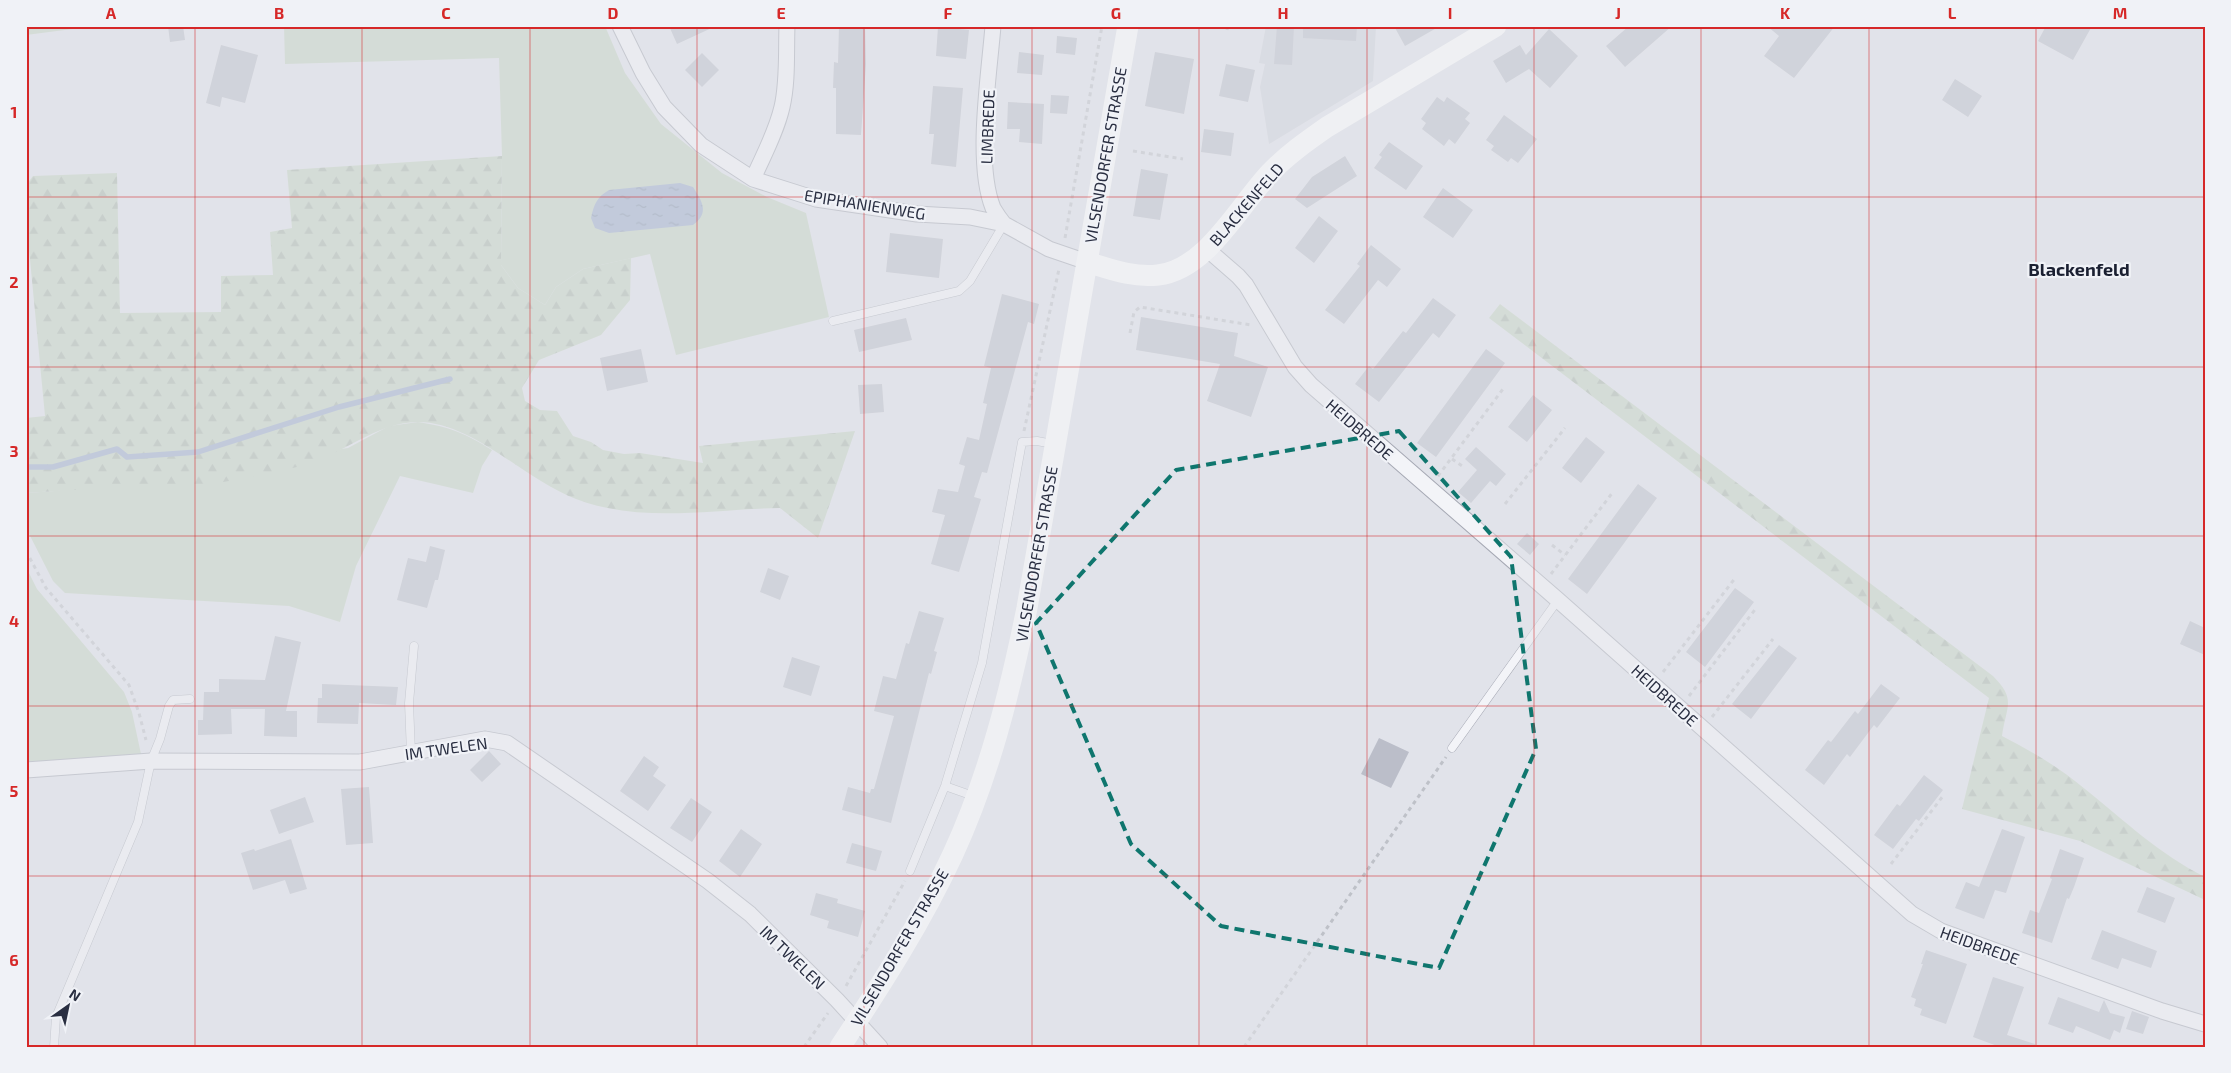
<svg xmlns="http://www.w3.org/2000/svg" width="2231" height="1073" viewBox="0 0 2231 1073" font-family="'Exo 2',sans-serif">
<defs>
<pattern id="forest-firs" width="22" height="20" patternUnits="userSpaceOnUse" patternTransform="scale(1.25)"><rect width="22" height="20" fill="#c4d3c2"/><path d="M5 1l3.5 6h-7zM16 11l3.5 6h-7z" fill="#a8b5a8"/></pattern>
<pattern id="water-ripples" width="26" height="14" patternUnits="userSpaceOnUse" patternTransform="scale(1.25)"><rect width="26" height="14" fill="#9bacca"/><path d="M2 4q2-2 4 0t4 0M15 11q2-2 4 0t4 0" fill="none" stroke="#7e8ca6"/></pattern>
</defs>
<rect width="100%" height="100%" fill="#e1e3ea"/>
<path fill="#cfd2db" d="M1266 26H1376L1373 81 1269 144 1260 87 1265 64 1259 63Z"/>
<path fill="#c4d3c2" d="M26 26H96L26 35Z
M284 26H605L625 73 661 124 722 173 767 197 806 213 829 317 676 355 650 254 583 269 556 287 545 305 518 288 501 265 502 156 499 58 285 64Z
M418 422C450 427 465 433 492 450L482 466 473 493 400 476 356 566 340 622 289 606 65 593 53 581 26 528V493L54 491 348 448 389 426Z
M26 567 37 589 124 692 132 712 141 754 26 764Z"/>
<path fill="url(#forest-firs)" d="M502 156 501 265 518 288 545 305 556 287 583 269 631 258 630 300 601 335 539 360 522 388 525 401 540 410 557 411 573 436 591 442 603 450 624 454 640 453 703 463 699 446 855 431 818 538 780 508C712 509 642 524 576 499 525 480 473 422 418 422 376 422 341 456 301 466 271 473 239 480 208 484 190 486 171 486 153 487 110 488 68 490 26 493V418L45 416 26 218V185L33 176 117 173 120 313 221 312V276L273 275 270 232 292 228 287 170Z
M1500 304 1993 676C2017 700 2006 706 2002 736 2031 751 2059 767 2085 789 2125 821 2159 854 2205 877V900L2080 841 1962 809 1989 698 1489 318Z"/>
<path fill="url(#water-ripples)" d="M680 183 693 187C702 201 710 213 693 225L609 233 595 228 591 218C594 204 597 197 609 190Z"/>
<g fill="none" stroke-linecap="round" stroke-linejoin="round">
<path stroke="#9bacca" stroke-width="5.5" d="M26 467H53L117 449 127 457 198 452 339 407 450 379"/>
</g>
<path fill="#bbbec9" d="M168 26H183L185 40 170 42Z
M669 26H716L677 44Z
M839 26H865L866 64 861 135 836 134V88H833L834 62 838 63Z
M1277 26H1294L1292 65 1274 64Z
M1303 26H1357L1356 41 1303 38Z
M1394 26H1440L1405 46Z
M1629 26H1672L1625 67 1606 46Z
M1767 26H1835L1794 78 1764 56 1779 36Z
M2046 26H2092L2073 60 2038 41Z
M938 27 969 30 966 59 936 56Z
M1549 29 1578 56 1550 88 1529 69 1506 83 1493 61 1520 45 1526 55Z
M1057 36 1077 38 1075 55 1056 53Z
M221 45 258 55 245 103 222 97 220 107 206 103Z
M1019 52 1044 55 1042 75 1017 73Z
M1155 52 1194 59 1184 114 1145 106Z
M702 53 719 70 702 87 685 70Z
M1226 64 1255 70 1248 102 1219 96Z
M1955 79 1982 96 1968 117 1942 100Z
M933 86 963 88 956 167 931 164 934 134H929Z
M1051 95 1069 96 1067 114 1050 113Z
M1437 97 1444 102 1447 97 1470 113 1465 119 1470 123 1455 144 1449 139 1444 146 1422 129 1426 123 1421 119Z
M1008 102 1044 104 1042 144 1019 142 1020 129H1007Z
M1504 115 1537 139 1518 163 1511 158 1508 162 1491 150 1494 146 1486 140Z
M1204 129 1234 133 1231 156 1201 152Z
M1389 142 1423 166 1406 190 1374 168 1382 157 1379 155Z
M1345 156 1357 176 1307 208 1295 199 1312 177Z
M1141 169 1168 174 1160 220 1133 216Z
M1443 188 1473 210 1453 238 1423 217Z
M1319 216 1338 231 1314 263 1295 248Z
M890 233 943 239 939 278 886 272Z
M1371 245 1401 269 1387 287 1378 280 1344 324 1325 310 1360 266 1357 264Z
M1002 294 1039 304 1034 324 1028 322 987 473 982 472 974 497 981 499 959 572 931 564 945 515 932 512 938 489 958 492 965 466 959 464 967 437 979 440 987 404 983 403 991 368 984 366Z
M1433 298 1456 315 1439 338 1433 333 1379 402 1355 384 1369 366 1373 369 1403 331 1406 333Z
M1141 317 1238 333 1234 356 1268 367 1251 417 1207 401 1220 364 1136 350Z
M906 318 912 340 859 352 854 330Z
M641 349 648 382 607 391 600 358Z
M1486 349 1505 363 1436 457 1417 443Z
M882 384 884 412 860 414 858 385Z
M1533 395 1552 410 1527 442 1508 427Z
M1586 437 1605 452 1581 483 1562 468Z
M1476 447 1506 474 1496 486 1490 481 1471 503 1458 492 1477 470 1465 459Z
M1638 484 1657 498 1587 594 1568 579Z
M1527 533 1539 544 1530 555 1517 544Z
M430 546 445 550 438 580H435L427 608 397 600 408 558 426 562Z
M768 568 789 576 780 600 760 592Z
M1735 588 1754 602 1705 667 1686 652Z
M919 611 944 618 934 651 937 652 931 674 929 673 891 823 842 810 848 787 870 793 871 789H874L894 716 874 711 883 676 896 679 906 643 909 644Z
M2190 621 2205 628V655L2180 644Z
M275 636 301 642 286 711H297V737L264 736 265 709H231L232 734 198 735V720H203L204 692H219V679L265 680Z
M1779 645 1797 658 1751 719 1732 704Z
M792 657 820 666 811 696 783 687Z
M322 684 398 687 396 705 359 703 358 724 317 723 318 698H322Z
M1881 684 1900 698 1877 728 1874 725 1850 757 1847 754 1824 785 1805 770 1828 740 1831 742 1855 711 1858 714Z
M1379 738 1409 752 1391 788 1361 774Z
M489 751 501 764 482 782 470 770Z
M644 756 659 767 653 776 666 785 648 811 620 791Z
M1924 775 1943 790 1919 821 1916 819 1893 849 1874 835 1897 804 1900 806Z
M369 787 373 843 346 845 341 789Z
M305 797 314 822 279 834 270 810Z
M691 798 712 812 692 842 670 828Z
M741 829 762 844 740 877 719 861Z
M2002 829 2025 837 2006 893 1995 890 1984 919 1955 908 1966 882 1979 887Z
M291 839 307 889 290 894 285 880 253 890 241 853 254 849 255 851Z
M852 843 882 851 876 871 846 863Z
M2060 849 2084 858 2074 887 2069 899 2067 898 2052 943 2022 933 2030 910 2039 913 2052 879 2050 878Z
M2147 887 2175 898 2165 923 2137 912Z
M816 893 838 899 837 903 865 911 858 937 827 928 829 921 810 915Z
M2102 930 2157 951 2151 968 2122 958 2118 969 2091 959Z
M1926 950 1967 964 1946 1024 1920 1015 1922 1009 1914 1006 1916 999 1911 997 1923 964H1921Z
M1993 977 2024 987 2007 1035 2035 1044V1047H2000L1973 1037Z
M2058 997 2099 1012 2104 1000 2110 1013 2125 1017 2120 1033 2114 1030 2110 1040 2076 1026 2073 1033 2048 1024Z
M2132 1011 2149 1017 2143 1034 2126 1029Z"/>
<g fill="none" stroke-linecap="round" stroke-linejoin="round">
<g stroke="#a6a9b4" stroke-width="9">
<path id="lane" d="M833 321 959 291 970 281 1004 224
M1452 748 1558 600
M411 753 409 703 414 646
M945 786 976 797
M910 871 945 786 982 663 1022 442 1037 441 1053 444
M54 1047 56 1017 138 822 151 761 160 739 169 706 173 700 190 699"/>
</g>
<g stroke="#a6a9b4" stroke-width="17">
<path id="street" d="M620 26 643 73 664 107 701 145 753 179 816 199 917 214 970 217 1004 224 1049 249 1087 262
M993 26C989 76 975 163 993 208 996 213 1000 219 1004 224
M753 179C763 156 776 133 782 107 788 81 786 53 787 26
M1207 249 1238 276 1246 285 1295 367 1311 385 1558 600 1912 914 1941 931 2162 1011 2205 1024
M26 770 151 761 360 762 485 739 507 743 708 881 750 914 837 1000 880 1047"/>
</g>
<path stroke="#bec1c8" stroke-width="3" stroke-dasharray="4 4" stroke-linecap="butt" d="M1227 30 1228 26
M1133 151 1183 159
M1065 238 1102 26
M1130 333 1134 312 1140 307 1251 325
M1024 431 1059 269
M1452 459 1465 468
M1438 476 1503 389
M1505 504 1565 428
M1552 545 1565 555
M26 551 46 588 129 685 139 713 146 740
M1551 574 1613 492
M1663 672 1736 577
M1689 696 1757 607
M1712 717 1773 639
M1891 864 1943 796
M846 986 905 881
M804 1047 828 1013
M1244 1047 1446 757"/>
<use href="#lane" stroke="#f3f4f8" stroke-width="8"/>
<use href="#street" stroke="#f3f4f8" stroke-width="15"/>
<path stroke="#fff" stroke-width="21" d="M1087 262C1110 269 1133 278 1158 275 1206 270 1239 206 1270 173 1287 155 1307 141 1327 127L1496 26
M840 1047C881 985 922 921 953 854 989 776 1010 692 1027 608L1128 26"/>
</g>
<path d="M0 0H2231V1073H0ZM1399 431 1511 557 1536 749 1439 968 1221 926 1131 844 1036 623 1176 470Z" fill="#e1e3ea" fill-opacity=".55" fill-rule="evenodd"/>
<path fill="none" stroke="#0f766e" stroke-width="4" stroke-dasharray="10 6" stroke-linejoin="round" d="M1399 431 1511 557 1536 749 1439 968 1221 926 1131 844 1036 623 1176 470Z"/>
<path fill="none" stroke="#d62828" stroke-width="1" stroke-opacity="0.55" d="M195 26V1047M362 26V1047M530 26V1047M697 26V1047M864 26V1047M1032 26V1047M1199 26V1047M1367 26V1047M1534 26V1047M1701 26V1047M1869 26V1047M2036 26V1047M26 197H2205M26 367H2205M26 536H2205M26 706H2205M26 876H2205"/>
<g text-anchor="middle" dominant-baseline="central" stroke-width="4.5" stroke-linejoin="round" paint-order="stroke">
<g font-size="16" fill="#292e41" stroke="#f0f2f7">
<text transform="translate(987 127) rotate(-88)">LIMBREDE</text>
<text transform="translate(1105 155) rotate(-80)">VILSENDORFER STRASSE</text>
<text transform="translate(865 204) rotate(9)">EPIPHANIENWEG</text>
<text transform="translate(1246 204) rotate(-49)">BLACKENFELD</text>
<text transform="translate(1360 429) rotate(41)">HEIDBREDE</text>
<text transform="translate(1036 554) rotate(-80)">VILSENDORFER STRASSE</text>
<text transform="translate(1665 695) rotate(42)">HEIDBREDE</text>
<text transform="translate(446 748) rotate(-8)">IM TWELEN</text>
<text transform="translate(1980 945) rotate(20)">HEIDBREDE</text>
<text transform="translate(899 947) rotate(-60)">VILSENDORFER STRASSE</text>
<text transform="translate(793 957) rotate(44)">IM TWELEN</text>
</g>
<g font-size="18" font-weight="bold" fill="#1b2032" stroke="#f0f2f7">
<text x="2079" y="269">Blackenfeld</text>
</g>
</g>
<rect width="2231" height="1073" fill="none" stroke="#f0f2f7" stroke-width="55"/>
<g transform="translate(68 1006) rotate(33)" stroke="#f0f2f7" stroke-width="4" paint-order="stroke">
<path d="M0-4L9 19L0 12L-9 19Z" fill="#292e41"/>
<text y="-8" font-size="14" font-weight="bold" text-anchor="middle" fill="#292e41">N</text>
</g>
<rect x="28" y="28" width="2176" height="1018" fill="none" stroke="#d62828" stroke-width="2"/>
<g font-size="16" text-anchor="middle" font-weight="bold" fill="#d62828">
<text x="111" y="19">A</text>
<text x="279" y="19">B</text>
<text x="446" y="19">C</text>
<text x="613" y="19">D</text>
<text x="781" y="19">E</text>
<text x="948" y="19">F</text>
<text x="1116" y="19">G</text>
<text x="1283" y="19">H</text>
<text x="1450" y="19">I</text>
<text x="1618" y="19">J</text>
<text x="1785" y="19">K</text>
<text x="1952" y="19">L</text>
<text x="2120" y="19">M</text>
<text x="14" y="118">1</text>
<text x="14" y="288">2</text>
<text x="14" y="457">3</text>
<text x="14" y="627">4</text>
<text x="14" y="797">5</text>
<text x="14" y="966">6</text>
</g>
</svg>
